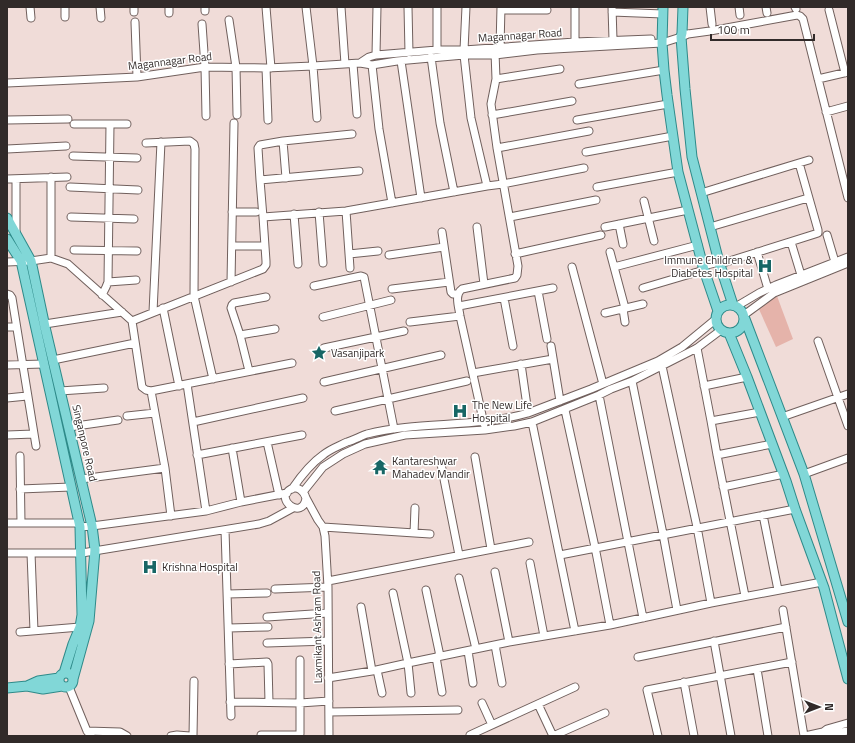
<svg xmlns="http://www.w3.org/2000/svg" width="855" height="743" viewBox="0 0 855 743" font-family="'Titillium Web',sans-serif">
<rect width="100%" height="100%" fill="#f0dcd8"/>
<path fill="#e5b3aa" d="M777 296 793 339 776 347 758 307Z"/>
<g fill="none" stroke-linecap="round" stroke-linejoin="round">
<g stroke="#71605d" stroke-width="9">
<path id="minor" d="M30 7 31 18
M65 7V17
M100 7 101 18
M134 7V12
M169 7V13
M205 7V11
M266 7 271 68
M306 7 313 66 317 118
M341 7 345 64
M408 7 409 53
M612 7 613 40
M710 7 712 24
M739 7 740 15
M766 7 767 13
M795 7 796 9
M501 10H547
M829 10 845 73
M612 12 663 14
M229 20 236 67 237 115
M135 22 137 77
M202 24 205 67 206 116
M685 34H688L710 31 797 15 800 16 803 19 848 198
M500 47 501 7
M575 47V7
M437 50V7
M464 50 466 7
M376 55 377 7
M464 55 471 118 487 186
M431 57 440 123 454 192
M401 61 421 198
M360 63 369 57 376 55 437 50H464L575 42 651 39
M353 64 357 114
M372 65 379 129 392 203
M266 68 268 120
M496 79 560 69
M818 79 848 72
M7 83 74 80 137 77 205 67 266 68 313 66 360 63 372 65 397 61 464 55H495L537 50 662 43 681 37 688 34
M579 84 664 70
M826 112 848 106
M492 115 572 101
M7 120 68 119
M577 120 668 104
M74 124H127
M283 141 286 178
M146 143 190 141 194 144 195 149 194 296 213 379
M497 148 589 131
M7 149 66 146
M586 152 673 136
M73 156 137 158
M799 163 809 160
M51 177V258
M7 179 67 177
M260 180 359 171
M70 187 138 190
M597 187 678 172
M701 193 799 163 818 230V233L815 234 720 264
M644 201 654 241
M346 211 350 268
M232 212H256
M319 212 323 263
M294 214 298 264
M71 217 134 219
M263 217 346 211 487 186 503 184 584 168
M510 217 596 200
M619 224 623 244
M477 227 484 284
M605 227 688 210
M710 227 808 198
M442 232 451 292 453 294H458
M16 235V179
M827 235 835 262
M791 242 801 275
M232 246H265
M74 250 137 251
M610 252 625 308
M757 252 768 289
M349 254 378 251
M515 254 601 235
M389 255 444 247
M7 262 31 261 51 258 68 264 132 321 263 269 266 265V261L263 217 260 180 258 148 260 145 283 141 352 134
M703 266 719 262
M572 267 603 384
M614 267 698 245
M108 282 136 280
M231 282 234 123
M314 286 361 276 364 277 394 429
M643 288 704 270
M392 289 449 282
M538 291 547 339
M7 294 10 295 12 298 36 446
M102 295 106 287 108 282 110 124
M504 298 513 346
M459 306 553 288
M737 306 759 293 776 285 848 257
M163 308 179 386
M623 309 625 322
M153 312 161 142
M605 313 643 304
M744 315 774 293 848 263
M323 317 391 300
M132 321 142 387 146 390 151 391 292 363
M410 322 460 316
M45 324 122 312
M7 327H16
M240 335 275 329
M818 341 848 426
M551 346 560 401
M324 348 404 331
M697 348 711 421 717 455 745 596
M53 360 135 343
M521 364 528 413
M7 365 44 364
M662 366 697 527 711 603
M249 371 240 335 231 308 232 305 234 303 266 297
M473 373 553 359
M632 381 663 534 677 610
M324 382 441 355
M187 384 206 511
M704 386 747 377
M60 391 104 388
M151 391 165 468 171 516
M599 395 643 618
M7 398 27 396
M565 410 595 547 610 625
M335 411 467 381
M127 416 155 413
M782 417 848 394
M711 421 760 412
M193 422 303 398
M532 422 575 631
M484 424 460 316C459 307 454 295 462 289L515 278 517 275 518 266 497 148 491 104 496 79 495 52
M69 427 118 420
M7 435 34 434
M267 442 279 495
M232 448 241 502
M197 455C232 448 267 442 302 435
M717 455 772 444
M20 456 21 523
M475 457 491 549
M441 464 459 555
M804 474 848 458
M81 479 165 468
M723 487 784 474
M20 489 71 487
M292 489C301 476 310 464 323 455 330 449 339 446 347 442 354 440 361 436 367 434 420 421 476 428 528 413L591 389 658 361 682 347 716 319
M303 492 323 467 343 454 365 444 405 435 485 430 514 426 532 422 599 395 611 389 632 381 697 348 721 330
M306 498C303 521 273 499 291 489 298 486 304 491 306 498L318 520 323 527 325 536 328 587 329 736
M763 515 778 590
M7 523H80
M80 527 92 526 206 511 241 502 287 493
M323 527 430 534
M225 530 231 716
M414 533 415 508
M7 553H82L259 524 269 521 293 508
M31 553 34 631
M560 555 795 509
M530 563 544 636
M495 572 509 642
M459 578 476 649
M328 581 529 542
M275 589 328 587
M426 590 440 656
M393 593 408 663 411 693
M228 594 267 593
M361 607 372 671
M783 610 804 736
M267 617 328 613
M229 628 268 627
M20 632 80 627
M714 641 731 736
M267 643 328 641
M495 645 502 683
M468 651 473 683
M436 657 442 692
M638 657 786 627
M229 664 267 662 268 664 269 702
M757 669 768 736
M377 670 382 693
M328 678 372 671 408 663 509 642 610 625 711 603 822 582
M684 682 694 736
M69 687 87 731 91 736
M230 702 300 703 329 701
M482 703 492 725
M538 704 553 736 605 713
M329 712 458 710
M87 731 120 732 127 736
M823 732 827 729 848 723
M261 735H299L300 734V660
M470 735 575 687
M171 736 177 735 190 736
M193 736 194 681
M658 736 647 690 792 662
M805 736 823 732 828 734 848 731"/>
</g>
<g stroke="#2e8a89" stroke-width="11">
<path id="major" d="M663 7 662 43 664 70 667 95 678 172 704 270 718 311
M683 7 682 33 681 37 685 89 692 157 719 262 733 305
M7 218 31 261 45 327 92 526 95 550 89 621 73 679
M7 239 21 261 80 527 82 615 80 627 73 644 64 673
M716 319a14 14 0 1 1 28 0a14 14 0 1 1-28 0Z
M745 319 804 474 848 622
M729 333 747 377 786 481 795 509 824 588 848 679
M59 680a7 7 0 1 1 14 0a7 7 0 1 1-14 0Z
M27 686 38 681 59 678
M7 688 27 686 43 689 62 686"/>
</g>
<use href="#minor" stroke="#fff" stroke-width="7"/>
<use href="#major" stroke="#81d7d7" stroke-width="9"/>
</g>
<defs>
<g id="hospital-bare" transform="scale(1.2)"><path d="M-5-5h3v3.5h4V-5h3V5h-3V1.5h-4V5h-3Z" fill="#176665" stroke="#fff" stroke-width="2.5" paint-order="stroke"/></g>
<g id="sight-bare" transform="scale(1.2)"><path d="M0-6L1.8-2.2L6-1.7L2.9 1.2L3.7 5.4L0 3.3L-3.7 5.4L-2.9 1.2L-6-1.7L-1.8-2.2Z" fill="#176665" stroke="#fff" stroke-width="2.5" paint-order="stroke"/></g>
<g id="temple-bare" transform="scale(1.2)"><path d="M0-6L5-2H3V0L6.5 2.5H4V6H1.5V3h-3V6H-4V2.5H-6.5L-3 0V-2H-5Z" fill="#176665" stroke="#fff" stroke-width="2.5" paint-order="stroke"/></g>
</defs>
<g fill-rule="evenodd">
<use href="#hospital-bare" x="765" y="266"/>
<use href="#sight-bare" x="319" y="353"/>
<use href="#hospital-bare" x="460" y="411"/>
<use href="#temple-bare" x="380" y="467"/>
<use href="#hospital-bare" x="150" y="567"/>
</g>
<g text-anchor="middle" dominant-baseline="central" stroke-width="3" stroke-linejoin="round" paint-order="stroke">
<g font-size="11" fill="#312a29" stroke="#fff">
<text transform="translate(520 35) rotate(-4)">Magannagar Road</text>
<text transform="translate(170 61) rotate(-7)">Magannagar Road</text>
<text transform="translate(85 443) rotate(77)">Singanpore Road</text>
<text transform="translate(317 627) rotate(-91)">Laxmikant Ashram Road</text>
</g>
<g font-size="11" fill="#312a29" stroke="#fff" text-anchor="start">
<text x="753" y="260" text-anchor="end">Immune Children &amp;<tspan x="753" dy="13">Diabetes Hospital</tspan></text>
<text x="331" y="353">Vasanjipark</text>
<text x="472" y="405">The New Life<tspan x="472" dy="13">Hospital</tspan></text>
<text x="392" y="461">Kantareshwar<tspan x="392" dy="13">Mahadev Mandir</tspan></text>
<text x="162" y="567">Krishna Hospital</text>
</g>
</g>
<rect width="855" height="743" fill="none" stroke="#312a29" stroke-width="16"/>
<g transform="translate(819 707) rotate(90)" stroke="#ffffff" stroke-width="3" paint-order="stroke">
<path d="M0-3L7 15L0 10L-7 15Z" fill="#312a29"/>
<text y="-6" font-size="11" font-weight="bold" text-anchor="middle" fill="#312a29">N</text>
</g>
<path d="M711 34v6h103v-6" fill="none" stroke="#312a29" stroke-width="2"/>
<text x="717" y="34" font-size="12" fill="#312a29" stroke="#ffffff" stroke-width="3" paint-order="stroke">100 m</text>
</svg>
